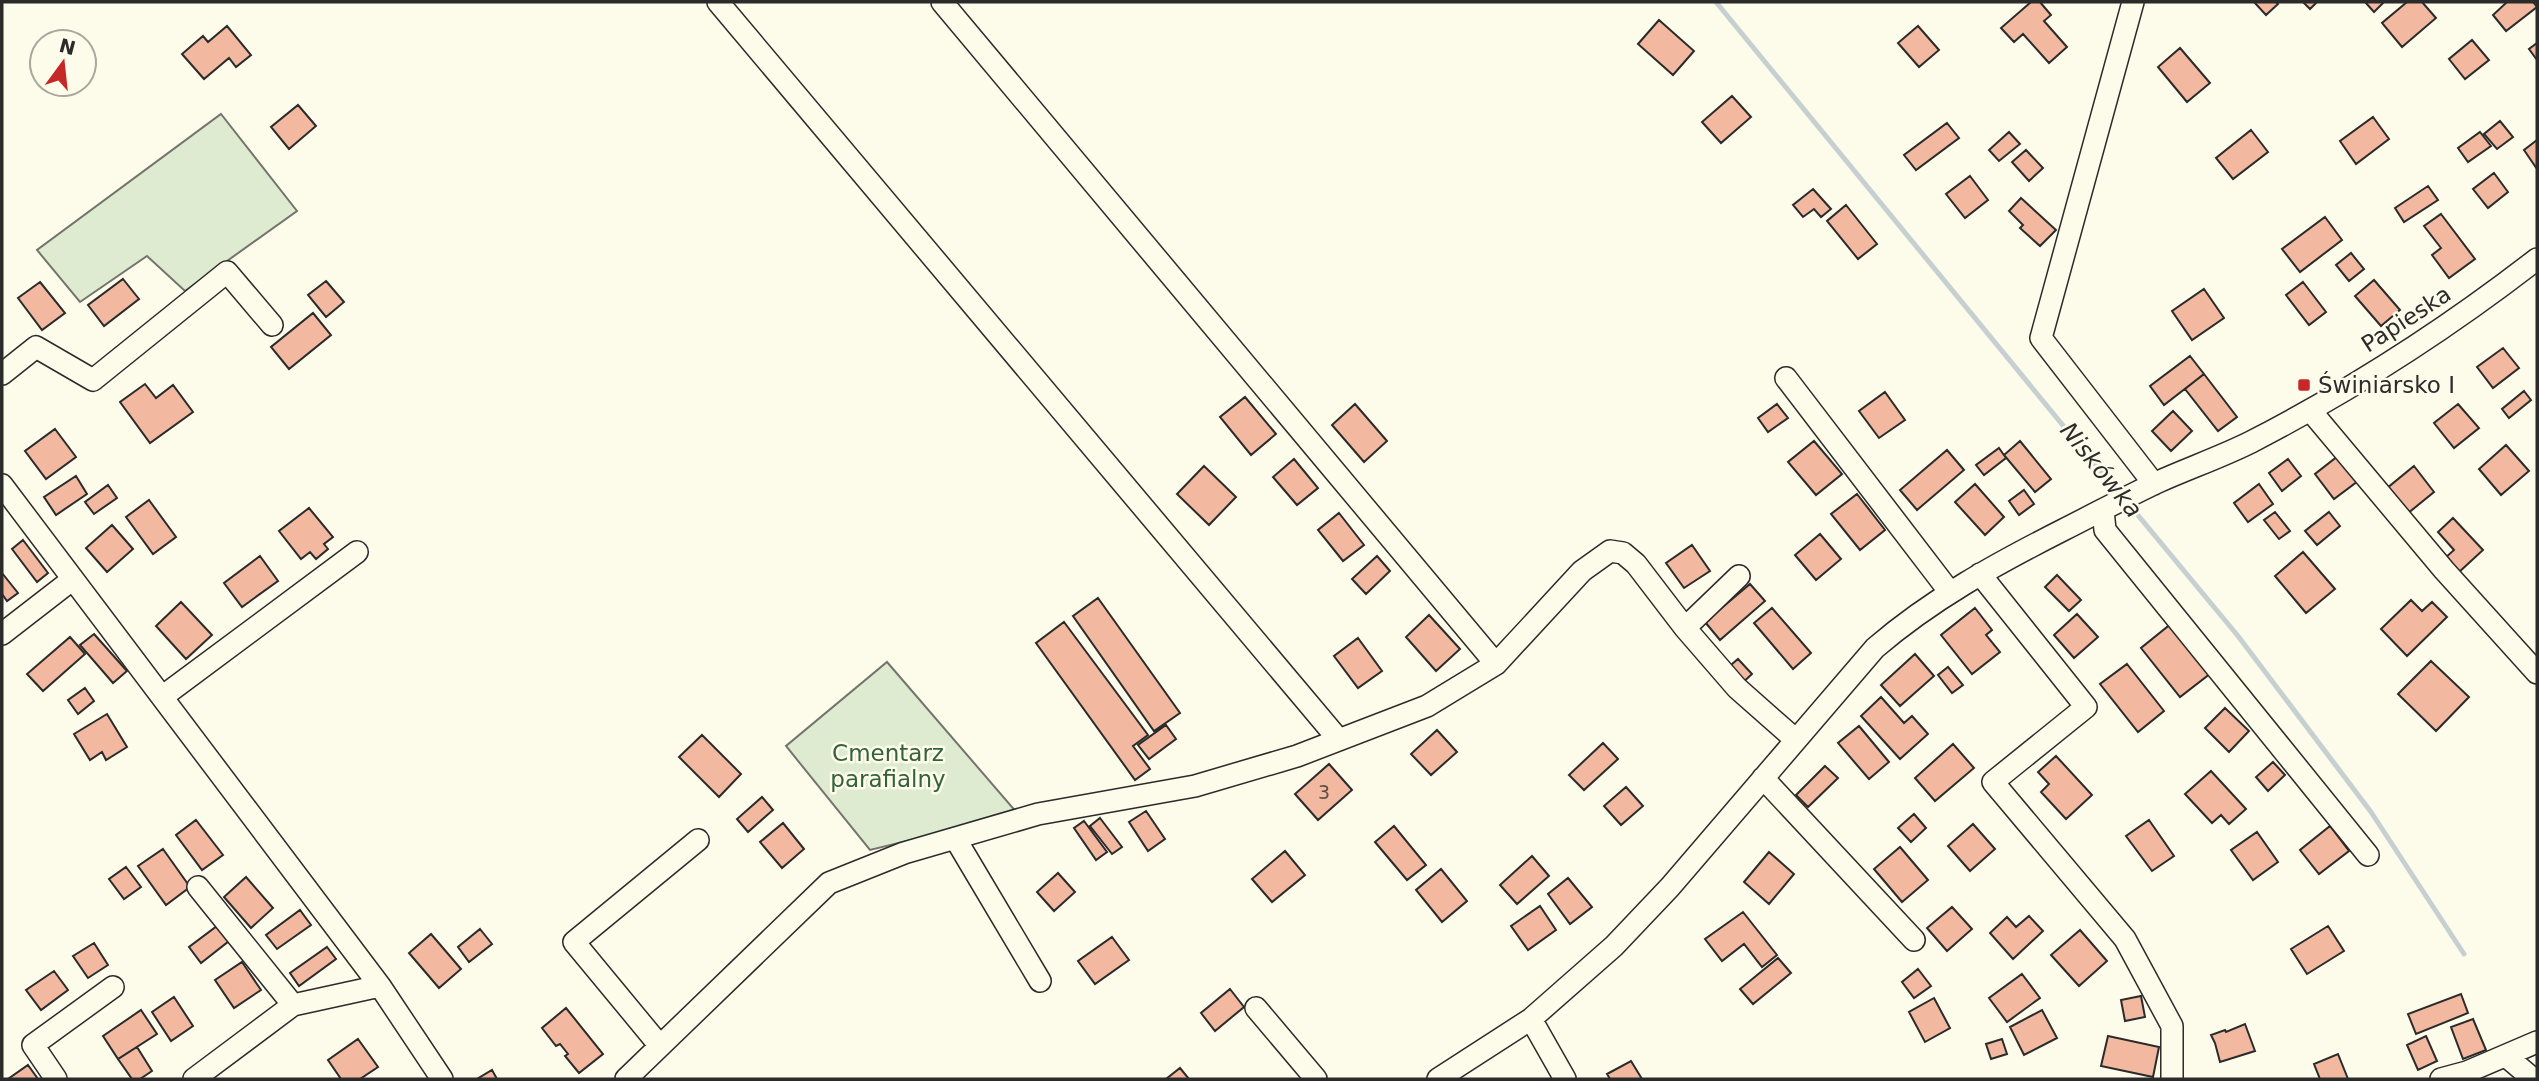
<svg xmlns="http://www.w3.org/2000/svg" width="2539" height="1081" viewBox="0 0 2539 1081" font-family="'DejaVu Sans',sans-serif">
<rect width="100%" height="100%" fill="#fdfbea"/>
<path fill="#deebd1" stroke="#74746e" stroke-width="2" d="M221 114 297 211 185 291 147 256 80 302 37 250Z
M887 662 1018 814 870 850 786 746Z"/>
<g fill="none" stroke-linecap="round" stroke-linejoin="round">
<path stroke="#c7d0d0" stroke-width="5" d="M1716 2 2120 495
M2127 502 2238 636 2371 812 2464 954"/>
</g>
<path fill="#f2b8a0" stroke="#2b2b2b" stroke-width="2" d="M2031 2H2040L2051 15 2044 21 2067 47 2049 63 2023 34 2014 42 2001 28Z
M2254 2H2276L2278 4 2266 15Z
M2303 2H2317L2310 9Z
M2365 2H2384L2374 12Z
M2407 2H2422L2436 18 2402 47 2382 23Z
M2507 2H2533L2537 7 2506 31 2493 15Z
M1659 20 1694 51 1673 75 1638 44Z
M227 26 251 55 236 67 229 58 204 79 182 54 203 36 208 42Z
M1918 26 1939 50 1919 67 1898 43Z
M2472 40 2489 60 2465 79 2449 59Z
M2537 43V60L2529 49Z
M2180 48 2210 83 2187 102 2158 67Z
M1732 96 1751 117 1721 143 1702 122Z
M298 105 316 126 289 149 271 127Z
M2373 117 2389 139 2356 164 2340 141Z
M2500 121 2513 137 2497 149 2484 134Z
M1947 123 1959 138 1916 170 1904 155Z
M2251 130 2268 152 2233 179 2216 158Z
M2009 132 2020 144 1999 161 1989 150Z
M2480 132 2491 146 2468 162 2458 148Z
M2537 140V169L2524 150Z
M2026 150 2043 168 2029 181 2012 162Z
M2494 173 2508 192 2488 208 2473 189Z
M1970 176 1988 200 1965 218 1946 194Z
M2428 186 2438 200 2404 222 2395 208Z
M1813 189 1831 209 1821 217 1814 209 1803 217 1793 205Z
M2021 198 2056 230 2040 246 2020 228 2023 225 2009 211Z
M1846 205 1877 244 1858 259 1827 221Z
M2441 214 2475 259 2449 278 2432 255 2441 248 2424 226Z
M2325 217 2342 240 2300 272 2282 249Z
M2351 253 2364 269 2349 281 2336 265Z
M123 279 139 299 104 326 88 305Z
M2374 280 2400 310 2381 326 2355 296Z
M326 281 344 302 326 317 308 295Z
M40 282 65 313 42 330 18 298Z
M2303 282 2326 312 2309 325 2286 295Z
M2204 289 2224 318 2192 340 2172 311Z
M313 313 331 335 289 369 271 347Z
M2503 348 2519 368 2493 388 2477 367Z
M2190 356 2204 374 2164 405 2150 386Z
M2204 374 2237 417 2218 431 2185 389Z
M145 384 156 398 173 385 193 412 150 443 120 402Z
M2524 391 2531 400 2509 418 2502 409Z
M1885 392 1905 420 1879 438 1859 411Z
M1245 397 1276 434 1251 455 1220 417Z
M1355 404 1387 441 1364 462 1332 425Z
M1777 404 1788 418 1768 432 1758 418Z
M2458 404 2479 428 2454 448 2434 423Z
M2173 411 2192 431 2171 451 2152 431Z
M55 429 76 457 46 479 25 451Z
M1814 441 1842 474 1816 495 1788 462Z
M2020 441 2051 479 2035 492 2004 455Z
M2506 445 2529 471 2501 495 2479 469Z
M1999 448 2006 458 1984 475 1976 465Z
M1947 450 1964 470 1917 510 1900 490Z
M2338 456 2358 481 2334 499 2315 474Z
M1294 459 1318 488 1297 505 1273 477Z
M2288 459 2301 476 2282 491 2269 473Z
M1204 466 1236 497 1209 525 1177 494Z
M2414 466 2434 492 2407 514 2386 489Z
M76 476 87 494 56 515 44 497Z
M1975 484 2004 517 1985 535 1955 502Z
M2259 484 2273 504 2248 522 2234 503Z
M108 485 117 498 94 514 85 502Z
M2024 490 2034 504 2019 515 2009 501Z
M1857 494 1885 530 1860 550 1831 514Z
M149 500 176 537 153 554 126 517Z
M309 508 333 537 324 544 328 549 316 559 310 552 301 559 279 531Z
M2275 512 2290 531 2279 539 2264 520Z
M2329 512 2340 526 2317 545 2305 531Z
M1339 513 1364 545 1343 561 1318 530Z
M2453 518 2483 550 2458 573 2445 558 2454 550 2438 532Z
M112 525 133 549 107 572 86 548Z
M1820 534 1841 559 1816 580 1795 555Z
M23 540 48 573 37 582 12 549Z
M1692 545 1710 571 1684 588 1666 563Z
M2303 552 2335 589 2306 613 2275 576Z
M260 556 278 581 242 607 224 583Z
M1377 556 1390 571 1366 594 1352 579Z
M2 573 18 593 7 601 2 594Z
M2057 575 2081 600 2069 611 2045 587Z
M1750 584 1765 601 1720 640 1705 622Z
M1098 598 1180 713 1154 731 1073 616Z
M2411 600 2422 611 2432 602 2447 617 2407 656 2381 629Z
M181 602 212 635 186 659 156 626Z
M1772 608 1811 653 1793 669 1754 623Z
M1975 608 1992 630 1986 635 2000 652 1972 674 1941 635Z
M2077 614 2098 637 2074 658 2054 635Z
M1429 615 1460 649 1436 671 1406 637Z
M1064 622 1148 735 1133 746 1150 769 1135 780 1036 643Z
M2172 623 2211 673 2180 697 2141 648Z
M94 634 127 671 113 683 80 645Z
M70 637 85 654 43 691 27 674Z
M1358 638 1382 671 1358 688 1334 656Z
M1915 654 1934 676 1900 706 1881 685Z
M1738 659 1752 674 1739 686 1725 670Z
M2431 661 2469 697 2436 731 2398 694Z
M2127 664 2164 711 2138 732 2100 684Z
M1948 667 1963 685 1952 693 1938 675Z
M85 688 94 701 78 714 68 700Z
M1881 697 1904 723 1912 716 1928 734 1900 759 1861 716Z
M2225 708 2249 731 2229 752 2205 728Z
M107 714 127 747 106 760 102 752 90 760 74 734Z
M1166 725 1176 739 1149 759 1138 745Z
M1859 726 1889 762 1869 779 1838 743Z
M1437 730 1457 752 1431 775 1411 754Z
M702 735 741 774 719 797 679 757Z
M1603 743 1618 759 1584 790 1569 775Z
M1953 744 1974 768 1935 801 1915 778Z
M2056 756 2092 795 2066 819 2041 792 2049 784 2038 772Z
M2273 762 2285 775 2268 791 2256 777Z
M1329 764 1352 790 1318 820 1295 794Z
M1825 766 1838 778 1808 807 1796 795Z
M2211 771 2246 809 2229 824 2221 815 2212 823 2185 794Z
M1626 787 1643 806 1621 825 1604 806Z
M762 797 773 810 748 832 737 819Z
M1146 811 1165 839 1148 851 1129 822Z
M1914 814 1926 828 1911 842 1898 828Z
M1100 818 1122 847 1112 854 1090 826Z
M196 820 223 855 202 870 176 835Z
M2149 820 2174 856 2152 871 2126 836Z
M1084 821 1107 852 1096 860 1074 828Z
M783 823 804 849 782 868 760 842Z
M1973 824 1995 849 1970 871 1948 846Z
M1394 826 1426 865 1407 880 1375 842Z
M2330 826 2349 851 2319 874 2300 850Z
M2257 832 2278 862 2253 880 2231 850Z
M1900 847 1928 880 1902 902 1874 869Z
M163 849 190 887 166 905 138 866Z
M1285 851 1305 875 1272 902 1252 879Z
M1769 852 1794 874 1769 904 1744 882Z
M1532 856 1549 876 1517 904 1500 885Z
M126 867 141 887 124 899 109 879Z
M1441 869 1467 901 1442 922 1416 890Z
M1058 873 1075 892 1054 911 1037 892Z
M246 877 273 908 251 928 224 897Z
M1568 878 1592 907 1570 924 1548 894Z
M1540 906 1556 930 1528 950 1511 926Z
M1952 907 1972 929 1947 951 1927 928Z
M300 910 311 925 277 949 266 935Z
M1743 912 1777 955 1762 967 1744 944 1722 961 1705 939Z
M2029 916 2043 931 2013 959 1990 933 2007 917 2016 927Z
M217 926 229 941 201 963 189 947Z
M2328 926 2344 951 2307 974 2291 949Z
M480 929 492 944 469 962 458 947Z
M2080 930 2107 961 2079 986 2051 955Z
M431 934 461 969 439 988 409 953Z
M1112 937 1129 960 1095 984 1078 961Z
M94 943 108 965 88 978 73 956Z
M327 947 336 959 299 986 290 973Z
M1778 958 1791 973 1753 1004 1740 989Z
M242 962 261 990 234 1008 215 980Z
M1918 969 1931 986 1914 998 1902 982Z
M54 971 68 990 41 1010 26 990Z
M2022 974 2040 998 2007 1022 1989 998Z
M1230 989 1244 1007 1215 1031 1201 1013Z
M2461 994 2468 1013 2416 1034 2408 1014Z
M2141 996 2145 1017 2125 1021 2121 1000Z
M174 997 193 1026 171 1041 152 1012Z
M1934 998 1950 1028 1925 1042 1909 1012Z
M566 1008 603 1054 579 1073 565 1056 568 1054 560 1044 556 1046 542 1028Z
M141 1010 157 1034 118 1059 103 1036Z
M2042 1010 2057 1038 2024 1055 2010 1027Z
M2473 1019 2486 1050 2463 1059 2451 1027Z
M2245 1024 2255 1051 2220 1062 2215 1043 2211 1035 2225 1030 2226 1032Z
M2108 1036 2159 1047 2153 1077 2101 1066Z
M2426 1036 2437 1061 2418 1070 2407 1045Z
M358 1039 378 1067 360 1079H341L328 1060Z
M2002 1039 2007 1054 1991 1059 1986 1044Z
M137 1047 152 1071 140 1079H132L118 1059Z
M2338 1054 2348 1079H2320L2314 1064Z
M1631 1061 1642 1079H1610L1607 1074Z
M28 1065 38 1079H8Z
M1180 1068 1189 1079H1166Z
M492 1070 497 1079H477Z"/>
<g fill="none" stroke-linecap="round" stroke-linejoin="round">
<g stroke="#2b2b2b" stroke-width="24">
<path id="minor" d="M718 2 1339 740
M942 2 1496 664
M2133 2 2041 338 2154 484
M2 374 36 347 93 380 227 272 272 325
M1786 378 1949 591
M2310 410 2444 570 2537 673
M2 485 380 986 442 1079
M2103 510 2105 530 2368 855
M1980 574 2086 707 1993 782 2125 939 2172 1026V1079
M1685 628 1739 576
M2 634 73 579
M162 697 357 552
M1763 778 1914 940
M955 838 1040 981
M198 887 293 1005
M1256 1008 1316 1079
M1531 1019 1565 1079
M660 1046 574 942 698 840
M2506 1056 2533 1079
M56 1079 33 1045 113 987
M194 1079 293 1005 380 986
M626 1079 829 883 904 853 1038 814 1195 786 1297 756 1427 706 1496 664 1582 571 1610 551 1623 553 1636 564 1685 628 1737 688 1796 740
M1438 1079 1531 1019 1614 946 1670 887 1875 648C1932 599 1996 564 2063 530 2095 514 2126 497 2158 482 2189 468 2221 457 2251 442 2352 390 2448 328 2537 259
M2441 1079 2467 1072 2537 1042"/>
</g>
<use href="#minor" stroke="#fdfbea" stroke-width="21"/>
</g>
<rect fill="#c62828" stroke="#fdfbea" stroke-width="2.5" x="2297" y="378" width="14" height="14" rx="3.5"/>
<g text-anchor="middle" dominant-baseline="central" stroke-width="5" stroke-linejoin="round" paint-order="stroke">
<g font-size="19" fill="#5d4e48">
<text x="1324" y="792">3</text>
</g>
<g font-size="23" fill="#2b2b2b" stroke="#fdfbea">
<text transform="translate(2406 319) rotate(-33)">Papieska</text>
</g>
<g font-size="23" fill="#2b2b2b" stroke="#fdfbea" text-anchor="start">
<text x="2318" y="385">Świniarsko I</text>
</g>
<g font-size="23" fill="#34623c" stroke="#fdfbea">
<text x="888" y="753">Cmentarz<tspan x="888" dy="26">parafialny</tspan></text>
</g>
<g font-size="24" font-style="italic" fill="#2b2b2b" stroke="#fdfbea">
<text transform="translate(2101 470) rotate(51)">Niskówka</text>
</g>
</g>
<rect width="2539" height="1081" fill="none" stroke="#2b2b2b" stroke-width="7"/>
<g transform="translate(63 63) rotate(15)"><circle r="33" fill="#fdfbea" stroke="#a9a89e" stroke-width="2"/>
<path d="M0-5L12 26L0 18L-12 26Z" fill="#c62828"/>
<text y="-10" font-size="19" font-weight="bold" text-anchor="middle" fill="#2b2b2b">N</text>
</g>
</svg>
